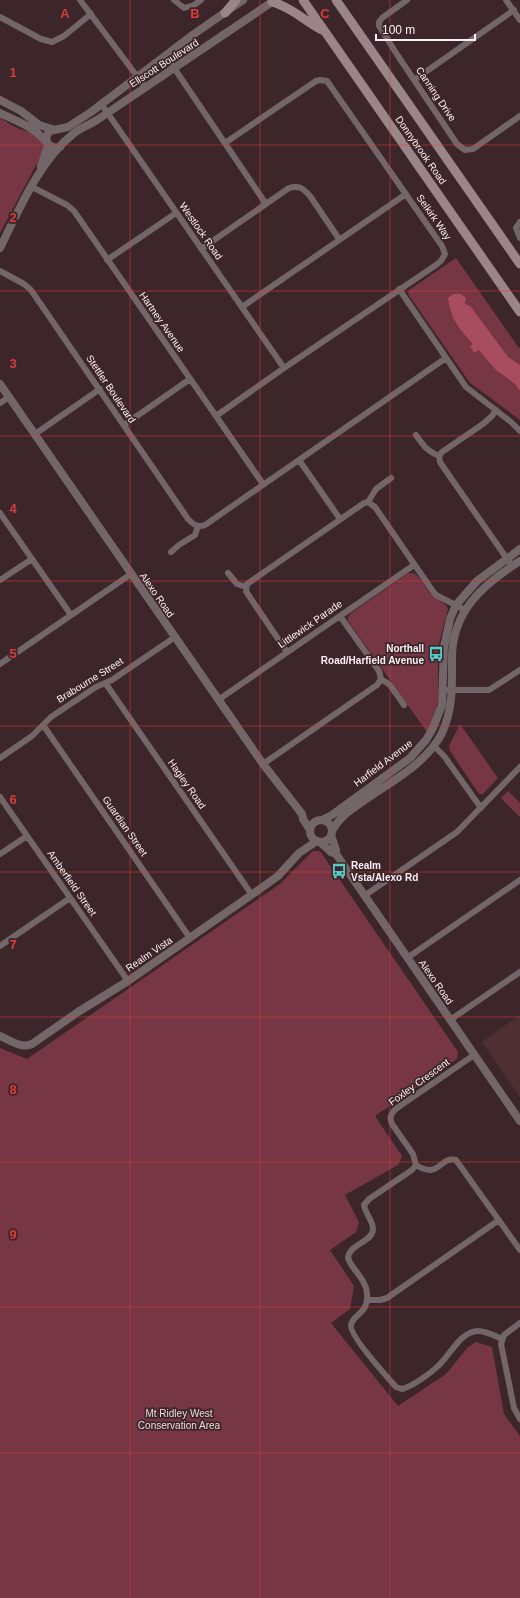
<svg xmlns="http://www.w3.org/2000/svg" width="520" height="1598" viewBox="0 0 520 1598" font-family="Helvetica,sans-serif">
<rect width="100%" height="100%" fill="#3d262a"/>
<path fill="#4d2f34" d="M520 1015V1097L482 1042Z"/>
<path fill="#763644" d="M0 118C6 121 13 127 20 129 27 131 43 136 43 147 43 152 41 158 40 163L36 165 0 233Z
M456 258 519 348H520V420L470 383 408 294 409 290Z
M411 573C420 574 424 586 430 593 436 600 445 601 448 609L438 647V701L434 717 427 732 348 621V617L351 613 407 574Z
M460 724 498 778 483 794H479L450 751 449 746Z
M508 791 520 803V817L501 798Z
M313 851H320L458 1052 457 1059 375 1116 402 1156 398 1165 345 1195 359 1222 356 1232 330 1250 354 1286 350 1309 331 1323 398 1406 446 1374 468 1347 476 1342 492 1347 504 1414 520 1436V1598H0V1048L27 1059 280 884Z"/>
<path fill="#a84c60" d="M453 294H461L466 298 465 304 471 307 508 357 520 365V391L515 384 495 369 479 350 474 353 470 346 473 344C459 328 451 320 448 298Z"/>
<g fill="none" stroke-linecap="round" stroke-linejoin="round">
<path stroke="#736668" stroke-width="6" d="M80 0 145 87
M174 0 184 8 194 5 201 0
M407 0 382 18 379 22V26L398 56 457 144 465 150 473 149 520 116
M506 0 520 20
M0 17 41 39 52 42 64 36 91 14
M166 56 266 204
M414 80 514 10
M102 105 284 368
M32 187 67 205 74 211 263 484
M520 222 516 228 520 238
M201 249 289 188C299 185 303 188 310 196L339 239
M107 260 176 213
M0 271 24 284 31 290 188 519C193 524 197 528 205 525L446 358
M399 289 466 387 511 422 520 431
M242 307 406 194
M0 403 9 397
M216 416 284 368 436 265 441 261 445 254 442 246 327 81 320 80 316 81 225 143
M124 425 190 379
M35 434 100 389
M416 435C424 446 427 451 439 456L440 462 444 468 512 566
M439 456 442 452 483 424 492 416 496 410
M299 460 340 519
M368 502 376 489 391 478
M0 513 71 615
M171 552 179 545 195 535 198 526
M228 573 237 584 246 587
M0 580 32 559
M340 616 379 671 381 679 390 685 404 705
M287 652 249 596 246 591 247 584 364 503 368 502 375 507 432 590 436 595 465 610
M0 664 131 574
M106 684 252 895
M448 690H489L520 670
M218 700 414 565
M43 725 190 938
M434 746 444 756 481 808
M0 758 32 736 51 717 96 687 112 680 175 637
M263 764 377 685 381 679
M0 797 128 981
M0 854 27 836
M364 896 457 832 520 767
M0 946 70 898
M407 958 520 880
M450 1020 520 972
M474 1055 397 1108C391 1113 389 1117 392 1124L413 1154 416 1165 412 1170 369 1199 364 1205C365 1213 373 1221 373 1229 373 1242 349 1244 348 1258 352 1270 366 1279 367 1293 369 1314 354 1313 351 1325 348 1334 388 1378 396 1387L402 1389C413 1386 431 1373 439 1365 450 1355 461 1331 478 1331 486 1331 495 1336 502 1339
M416 1165C440 1180 439 1156 456 1160L520 1250
M367 1300H380L387 1298 499 1220
M520 1323 504 1335 501 1344 514 1408 520 1419"/>
<path stroke="#736668" stroke-width="8" d="M0 100 21 111 39 125 52 129
M0 113C16 121 35 127 46 142
M60 147C53 149 47 146 46 138L49 131 68 127 91 112 194 34 243 0
M41 167 48 145
M0 248C19 210 39 161 73 134 80 128 89 125 97 120L275 0
M0 384 263 764 302 814 303 819 310 830
M322 820 332 815 410 758 426 740 433 728 442 705 444 647 450 619 456 605 477 581 520 549
M310 831a11 11 0 1 1 22 0a11 11 0 1 1-22 0Z
M332 831C340 816 352 809 365 800 392 781 427 763 442 733 453 709 452 686 452 661 451 612 482 585 520 561
M331 835 336 850V854L520 1121
M320 842 331 852 336 854
M0 1036C10 1040 21 1049 32 1044L78 1012 128 981 257 891 278 876 299 853 317 841"/>
<path stroke="#9a8689" stroke-width="9" d="M303 0 520 312
M336 0 520 264
M272 2C291 7 305 21 322 30
M225 13 236 0"/>
</g>
<path fill="none" stroke="#da3c3c" stroke-width="1" stroke-opacity="0.55" d="M130 0V1598M260 0V1598M390 0V1598M0 145H520M0 291H520M0 436H520M0 581H520M0 726H520M0 872H520M0 1017H520M0 1162H520M0 1307H520M0 1453H520"/>
<defs>
<g id="bus-bare" transform="scale(1.2)"><path d="M-5-6H5V4H4V6H2V4H-2V6H-4V4H-5ZM-3.5-4V0h7V-4ZM-3.5 1.2v1.5H-2V1.2ZM2 1.2v1.5H3.5V1.2Z" fill="#55cec5" stroke="#3d262a" stroke-width="2.5" paint-order="stroke"/></g>
</defs>
<g fill-rule="evenodd">
<use href="#bus-bare" x="436" y="654"/>
<use href="#bus-bare" x="339" y="871"/>
</g>
<g text-anchor="middle" dominant-baseline="central" stroke-width="3.5" stroke-linejoin="round" paint-order="stroke">
<g font-size="10" fill="#fdf0f2" stroke="#3d262a">
<text transform="translate(164 63) rotate(-33)">Ellscott Boulevard</text>
<text transform="translate(436 94) rotate(56)">Canning Drive</text>
<text transform="translate(421 150) rotate(55)">Donnybrook Road</text>
<text transform="translate(434 217) rotate(55)">Selkirk Way</text>
<text transform="translate(201 231) rotate(55)">Westlock Road</text>
<text transform="translate(162 322) rotate(55)">Hartney Avenue</text>
<text transform="translate(111 389) rotate(56)">Stettler Boulevard</text>
<text transform="translate(157 595) rotate(55)">Alexo Road</text>
<text transform="translate(310 624) rotate(-35)">Littlewick Parade</text>
<text transform="translate(90 680) rotate(-32)">Brabourne Street</text>
<text transform="translate(383 763) rotate(-37)">Harfield Avenue</text>
<text transform="translate(187 784) rotate(55)">Hagley Road</text>
<text transform="translate(125 826) rotate(55)">Guardian Street</text>
<text transform="translate(72 883) rotate(55)">Amberfield Street</text>
<text transform="translate(149 954) rotate(-34)">Realm Vista</text>
<text transform="translate(436 982) rotate(55)">Alexo Road</text>
<text transform="translate(419 1082) rotate(-36)">Foxley Crescent</text>
</g>
<g font-size="10" font-weight="bold" fill="#fdf0f2" stroke="#3d262a" text-anchor="end">
<text x="424" y="648">Northall<tspan x="424" dy="12">Road/Harfield Avenue</tspan></text>
<text x="351" y="865" text-anchor="start">Realm<tspan x="351" dy="12">Vsta/Alexo Rd</tspan></text>
</g>
<g font-size="10" fill="#f2d8db" stroke="#3d262a">
<text x="179" y="1413">Mt Ridley West<tspan x="179" dy="12">Conservation Area</tspan></text>
</g>
</g>
<g font-size="13" text-anchor="middle" font-weight="bold" fill="#da3c3c" stroke="#3d262a" stroke-width="3.5" stroke-linejoin="round" paint-order="stroke">
<text x="65" y="18">A</text>
<text x="195" y="18">B</text>
<text x="325" y="18">C</text>
<text x="13" y="77">1</text>
<text x="13" y="222">2</text>
<text x="13" y="368">3</text>
<text x="13" y="513">4</text>
<text x="13" y="658">5</text>
<text x="13" y="804">6</text>
<text x="13" y="949">7</text>
<text x="13" y="1094">8</text>
<text x="13" y="1239">9</text>
</g>
<path d="M376 34v6h99v-6" fill="none" stroke="#fdf0f2" stroke-width="2"/>
<text x="382" y="34" font-size="12" fill="#fdf0f2" stroke="#3d262a" stroke-width="3" paint-order="stroke">100 m</text>
</svg>
